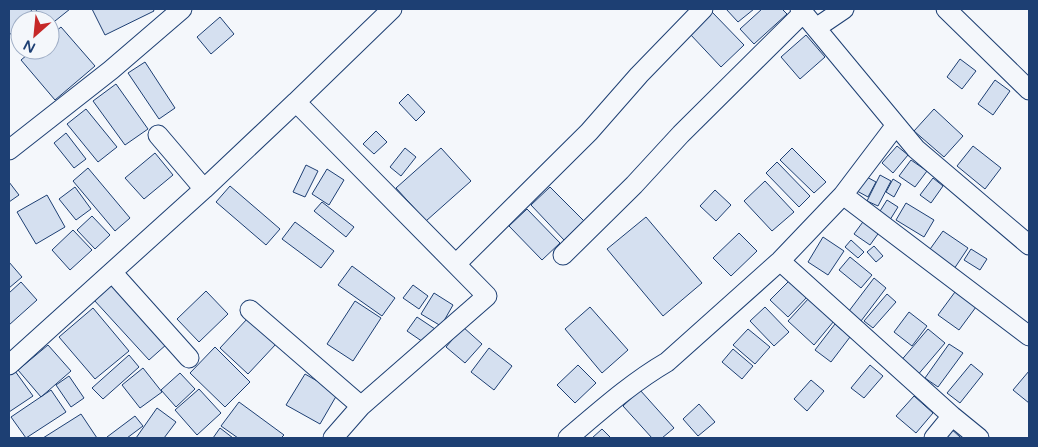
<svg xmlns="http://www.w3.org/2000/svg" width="1038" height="447" viewBox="0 0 1038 447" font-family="'Varela Round',sans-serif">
<rect width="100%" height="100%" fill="#f4f7fb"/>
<path fill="#d5e0f0" stroke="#1d3f73" d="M9 9H30L40 20H20V45L9 32Z
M35 9H70L50 25V20H45Z
M92 9H153L154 11 105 35Z
M726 9H754L738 22Z
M762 9H782L787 14 754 44 740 29Z
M712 12 744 45 721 67 690 34Z
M220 17 234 34 211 54 197 37Z
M61 27 95 66 55 100 21 60 33 50H50V36Z
M806 35 825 57 800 79 781 57Z
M960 59 976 71 962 89 947 77Z
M145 62 175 108 159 119 128 73Z
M995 80 1010 91 993 115 978 104Z
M116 84 148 129 125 145 93 101Z
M408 94 425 112 416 121 399 103Z
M86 109 117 147 98 162 67 124Z
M934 109 963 136 944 157 914 131Z
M376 131 387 142 374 154 363 144Z
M66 133 86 159 74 168 54 143Z
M897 146 908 155 893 173 882 163Z
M973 146 1001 168 985 189 957 166Z
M405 148 416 157 401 176 390 167Z
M441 148 471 181 426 221 396 188Z
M792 148 826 182 814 193 780 160Z
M155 153 173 175 144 199 125 178Z
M911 160 927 171 915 187 899 176Z
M777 162 810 196 799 207 766 173Z
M306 165 318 171 305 197 293 192Z
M88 168 130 218 115 231 73 181Z
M327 169 344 180 329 205 312 194Z
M880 175 891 181 878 206 867 201Z
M865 176 876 182 868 197 857 191Z
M933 178 943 186 931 203 920 195Z
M893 179 901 184 894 197 886 192Z
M765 181 794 212 772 231 744 201Z
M9 182 19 195 9 202Z
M230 186 280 229 266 245 216 202Z
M75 187 91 209 76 220 59 199Z
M550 187 584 221 564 240 531 205Z
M715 190 731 205 716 221 700 206Z
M47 195 65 227 36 244 17 212Z
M887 200 898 207 888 223 877 216Z
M322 202 354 227 346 237 314 211Z
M906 203 934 220 924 237 896 220Z
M527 209 560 243 542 260 509 226Z
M868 215 883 227 870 245 854 234Z
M92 216 110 235 95 249 77 230Z
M646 217 702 283 663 316 607 249Z
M295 222 334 251 321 268 282 239Z
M73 230 92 250 70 270 52 250Z
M943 231 968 248 954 269 928 252Z
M739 233 757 251 731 276 713 258Z
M823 237 844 251 828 275 808 262Z
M851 240 864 252 858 258 845 247Z
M874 246 883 256 876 262 867 252Z
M971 249 987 259 980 270 964 260Z
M850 257 872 275 861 288 839 270Z
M9 262 22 277 9 288Z
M352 266 395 298 382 316 338 285Z
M792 278 809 295 788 317 770 300Z
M874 278 886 288 861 321 849 311Z
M21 282 37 300 9 325V293Z
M113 283 167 344 149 360 94 300Z
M413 285 428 296 419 309 403 298Z
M206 291 228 314 199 342 177 319Z
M955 292 976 307 959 330 938 315Z
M434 293 453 305 441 326 421 314Z
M887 294 896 302 873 328 864 321Z
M809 298 834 321 814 345 788 321Z
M355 301 381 318 353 361 327 344Z
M590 307 628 350 602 373 565 329Z
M765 307 789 332 774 346 750 321Z
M93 308 129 351 95 379 59 337Z
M909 312 927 326 912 346 894 332Z
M417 317 435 329 426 344 407 331Z
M248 318 276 344 248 374 220 348Z
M835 324 850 337 831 362 815 350Z
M463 327 482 344 465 363 446 347Z
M748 329 770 347 755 364 733 345Z
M928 329 945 343 916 377 899 363Z
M949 344 963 353 938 387 925 378Z
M48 345 71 371 41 397 18 370Z
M215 347 250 382 225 407 190 373Z
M489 348 512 366 494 390 471 372Z
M733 349 753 366 742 379 722 362Z
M129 355 139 367 103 399 92 388Z
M971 364 983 374 960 403 947 393Z
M578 365 596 383 575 403 557 385Z
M870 365 883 376 864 398 851 388Z
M143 368 162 392 140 408 122 385Z
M15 371 33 396 9 412V375Z
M1029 371V403L1013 390Z
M180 373 195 389 176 407 161 390Z
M305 374 338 393 320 424 286 405Z
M69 376 84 398 71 407 56 385Z
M811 380 824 391 807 411 794 399Z
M199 389 221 413 197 435 175 410Z
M51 390 66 412 26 438 11 417Z
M640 390 674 428 662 438H652L623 406Z
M914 396 933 413 916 433 896 416Z
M239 402 284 435 281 438H238L221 426Z
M699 404 715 422 698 436 683 419Z
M157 408 176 422 164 438H136Z
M81 414 97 438H43Z
M135 416 143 426 127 438H108L107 437Z
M949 427 960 437 959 438H939Z
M220 428 233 438H213Z
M602 429 611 438H592Z"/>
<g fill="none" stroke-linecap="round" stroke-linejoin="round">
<g stroke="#1d3f73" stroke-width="21">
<path id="minor" d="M800 9 916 149 1029 245
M946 9 1029 90
M816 28 844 9
M296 102 392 9
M158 135 204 189
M9 150 111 70 182 9
M843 195 1029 336
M563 255 634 185 681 134 803 13
M780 261 952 416 979 438
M456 264 589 132 639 75 703 9
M112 272 189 358
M250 310 361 406 333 438
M9 365 204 189 296 102 487 296 361 406
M568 438C600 411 631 383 667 362L780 261 843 195 896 125
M934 438 952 416"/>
</g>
<use href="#minor" stroke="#f4f7fb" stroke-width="19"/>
</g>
<rect width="1038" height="447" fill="none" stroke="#1d3f73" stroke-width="20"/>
<g transform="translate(35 35) rotate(207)"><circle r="24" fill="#f4f7fb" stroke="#9eadc5"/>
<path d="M0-4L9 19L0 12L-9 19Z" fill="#c62828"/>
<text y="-8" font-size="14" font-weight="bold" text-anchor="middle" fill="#1d3f73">N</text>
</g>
</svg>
